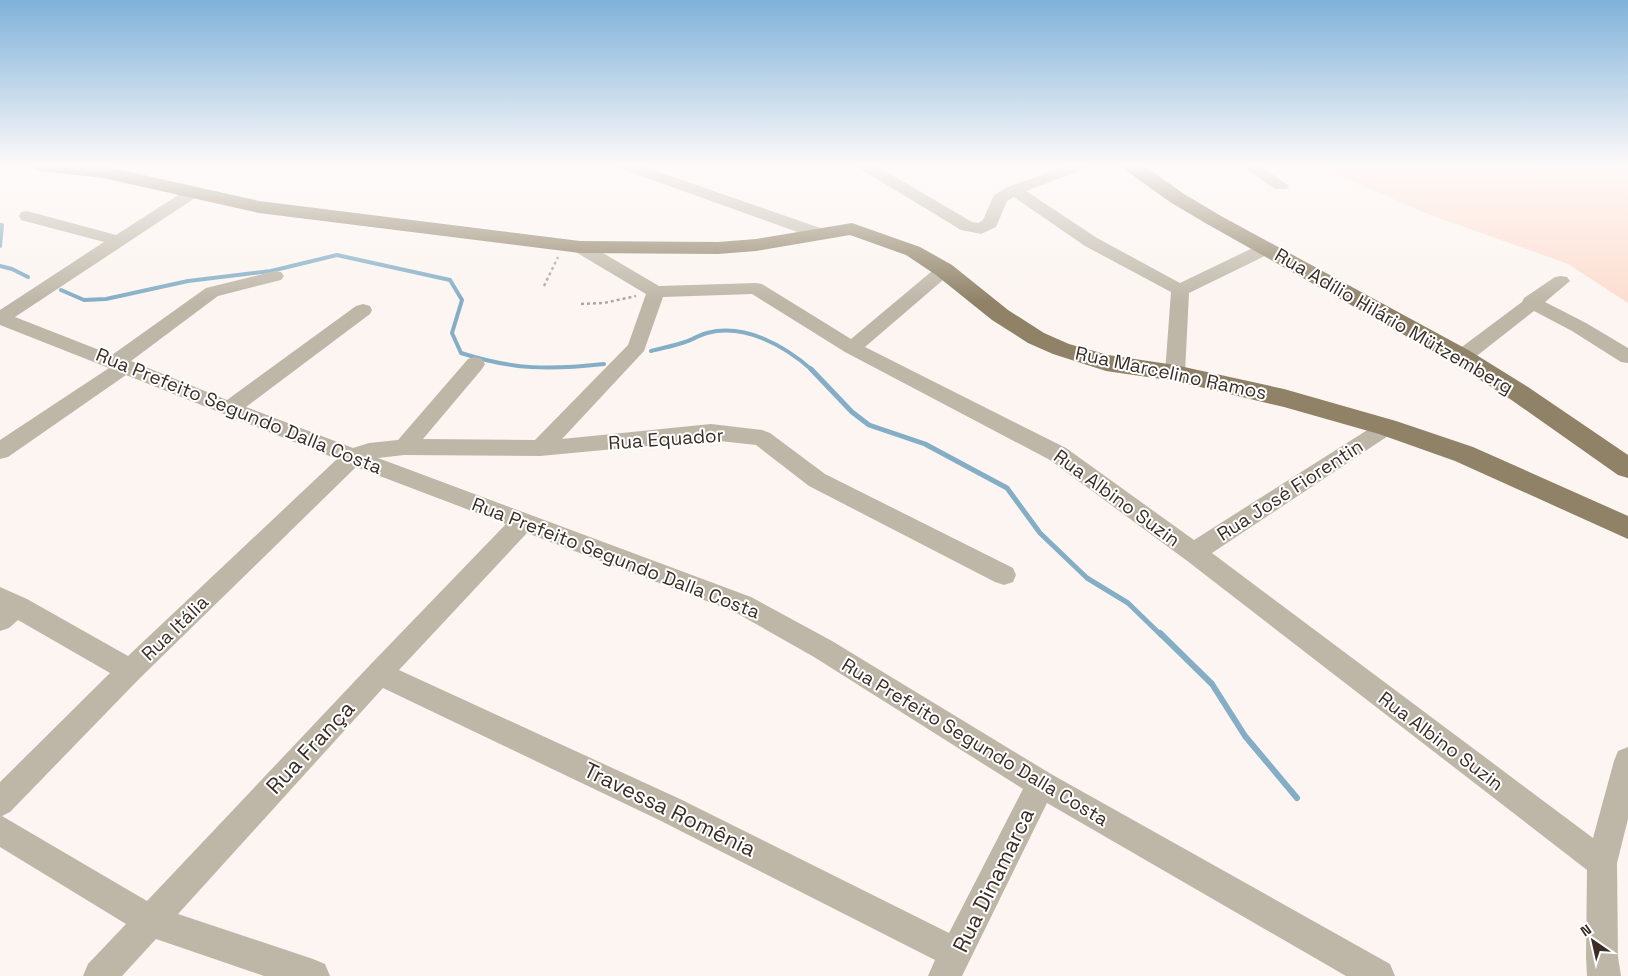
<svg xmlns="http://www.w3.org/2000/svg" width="1628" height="976" viewBox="0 0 1628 976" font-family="'Space Grotesk',sans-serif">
<rect width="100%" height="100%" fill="#fcf5f1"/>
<path fill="#fcddcf" d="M1315 165H1625L1628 167V303L1568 264 1428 214Z"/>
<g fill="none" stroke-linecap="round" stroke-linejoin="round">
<path stroke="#83aec6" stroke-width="4" d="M0 225H2L0 246
M0 266 12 269 28 277
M61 290 84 300 106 299 188 281 271 271 337 255 450 280 462 300 452 333 461 353C514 370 550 370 604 364
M651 351C662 348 674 346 685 342 692 340 699 335 707 333 745 323 785 346 812 370"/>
<path stroke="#83aec6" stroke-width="5" d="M811 369 852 412 869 425 925 444 1007 488 1040 533 1087 578 1128 603 1161 635"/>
<path stroke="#83aec6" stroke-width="6" d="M1160 633 1212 684 1245 736 1297 798"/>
<path stroke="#b0a6a1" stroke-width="2.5" stroke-dasharray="3 3" stroke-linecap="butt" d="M544 286 558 257
M581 304 604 303 636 296"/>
<path fill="#beb7a8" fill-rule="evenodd" d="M616 165H639L826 230 828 234 826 238H814L619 168Z
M856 165H875L972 222 978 223 983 220 994 195 1008 187 1068 165H1090L1087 168 1026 191 1097 238 1180 283 1261 244 1267 243 1273 244 1276 248 1273 252 1189 293 1185 373 1182 378 1175 380 1168 378 1165 373 1171 292 1085 246 1014 197 1007 201 996 227 981 234 961 230 859 168Z
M1241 165H1259L1289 186 1287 189H1275Z
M192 188 198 190 200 193 198 196 15 317 112 355 206 288 275 271 281 272 284 276 281 280 218 296 131 361 227 400 356 306 363 304 370 306 372 310 370 314 246 407 353 448 369 443 398 440 468 359 475 357 482 359 485 364 482 369 423 439 535 440 628 345 646 294 574 251 571 247 574 243 580 242 586 243 659 286 756 283 762 284 851 339 938 266 944 265 950 266 953 270 950 274 865 347 1066 448 1194 540 1380 422 1387 419 1394 422 1398 427 1394 432 1212 553 1593 838 1614 761 1618 751 1628 747V819L1617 863 1618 957 1621 976H1587L1586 957 1587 870 1186 560 1050 460 845 352 752 294 663 297 644 351 562 439 711 424 762 430 770 433 825 474 1013 568 1016 575 1013 582 1004 585 995 582 809 486 756 445 711 440 540 456 404 455 378 458 751 597 832 641 1051 774 1390 964 1395 976H1346L1047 803 962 976H928L935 960 659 820 383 688 178 914 313 959 325 964 330 976H264L156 939 122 976H83L88 964 126 924 0 847V782L110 673 18 620 9 628 0 631V587L27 599 128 656 337 459 126 375 8 457 0 459V440L109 368 0 325V310L104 242 21 220 19 216 21 212 27 211 116 235 186 190ZM356 467 506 524 370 665 147 901 2 816 10 812 139 679ZM527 533 733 611 814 657 1023 789 949 933 680 799 399 670Z
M1561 276 1567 277 1570 281 1545 302 1586 323 1628 348V363L1621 362 1572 331 1534 311 1469 362 1462 363 1455 362 1452 357 1455 352 1522 302 1524 298 1555 277Z"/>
<path fill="#8f8267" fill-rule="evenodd" d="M32 165 103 166 259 201 580 241 718 242 756 239 852 223 920 247 952 265 1008 310 1044 333 1069 344 1108 355 1175 365 1284 389 1396 421 1473 447 1628 516V539L1455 461 1379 434 1284 407 1175 381 1106 371 1053 354 1028 343 992 320 936 275 906 255 850 235 756 251 718 254 580 253 259 213 103 178 41 171 34 169Z
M1122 165H1143L1184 194 1221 216 1470 351 1528 387 1628 455V478L1618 475 1510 399 1454 363 1207 224 1170 202 1124 169Z"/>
</g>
<linearGradient id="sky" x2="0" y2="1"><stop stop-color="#7fb2da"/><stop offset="0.55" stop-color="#fefaf9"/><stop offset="1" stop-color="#fefaf9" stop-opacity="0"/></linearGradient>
<rect width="1628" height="302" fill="url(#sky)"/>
<g text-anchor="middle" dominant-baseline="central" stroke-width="4" stroke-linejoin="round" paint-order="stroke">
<g font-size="19" fill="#3b2d26" stroke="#fff">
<text transform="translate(1394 321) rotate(30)">Rua Adílio Hilário Mützemberg</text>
<text transform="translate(1171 373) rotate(12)">Rua Marcelino Ramos</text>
<text transform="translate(239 411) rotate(22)">Rua Prefeito Segundo Dalla Costa</text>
<text transform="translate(666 439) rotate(-4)">Rua Equador</text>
<text transform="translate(1290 490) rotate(-33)">Rua José Fiorentin</text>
<text transform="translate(1117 498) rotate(36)">Rua Albino Suzin</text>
<text transform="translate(616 558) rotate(21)">Rua Prefeito Segundo Dalla Costa</text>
<text transform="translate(175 628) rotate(-44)">Rua Itália</text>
<text transform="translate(1441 741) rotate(37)">Rua Albino Suzin</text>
<text transform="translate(975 742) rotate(31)">Rua Prefeito Segundo Dalla Costa</text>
</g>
<g font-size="22" fill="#3b2d26" stroke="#fff">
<text transform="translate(310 747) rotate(-47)">Rua França</text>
<text transform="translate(670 809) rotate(26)">Travessa Romênia</text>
<text transform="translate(993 880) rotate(-64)">Rua Dinamarca</text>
</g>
</g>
<g transform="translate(1593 941) rotate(326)" stroke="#ffffff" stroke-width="4" paint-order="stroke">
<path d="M0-4L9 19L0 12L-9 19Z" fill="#3b2d26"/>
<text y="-8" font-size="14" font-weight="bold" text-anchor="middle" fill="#3b2d26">N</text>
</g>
</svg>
